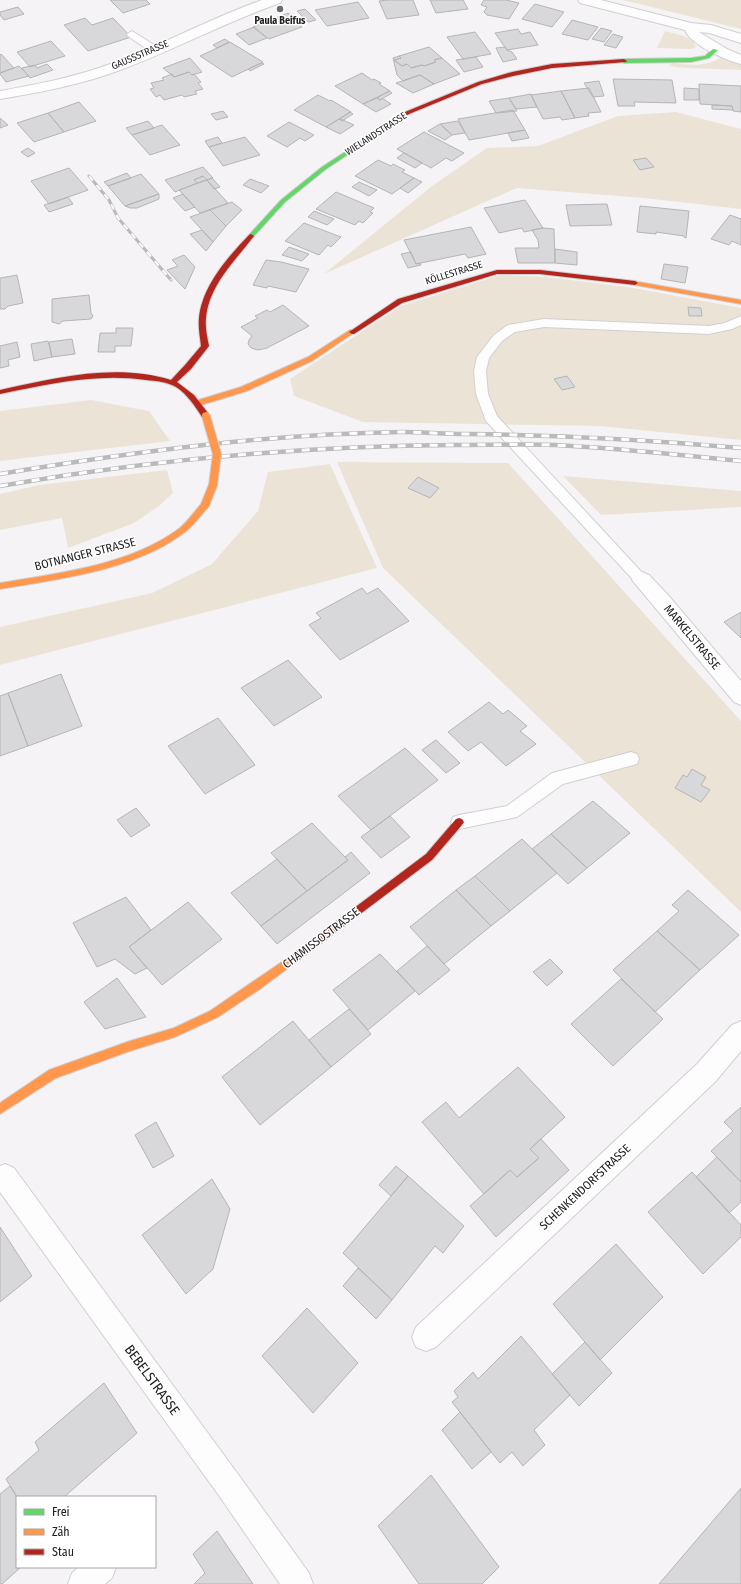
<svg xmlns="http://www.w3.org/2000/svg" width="741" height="1584" viewBox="0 0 741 1584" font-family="'Fira Sans Condensed',sans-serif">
<rect width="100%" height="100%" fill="#f5f3f6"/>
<path fill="#ebe4d6" d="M623 0H741V29Z
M665 31C675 34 693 36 696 47L691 49 657 48Z
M720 58 741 64V70L686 68 669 66 672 63C689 65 705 67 720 58Z
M676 112 741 129V209L643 198 517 188 324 274 432 186 487 148 538 146 618 116Z
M500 275 546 277 628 287 741 308V440L599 426 363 422 294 396 290 379 401 306Z
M91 400 149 411 170 441 0 461V411Z
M337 462 508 463 741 721V912L383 568Z
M330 464 377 568 0 665V627L152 593 212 564 258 511 268 472Z
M167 470 173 493 159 506 134 523 68 548 62 518 0 530V494L39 485Z
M563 476 741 491V507L601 515Z"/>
<path fill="#d8d7d9" stroke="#b5b4b6" d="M110 0H146L150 4 123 13Z
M388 0H413L419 15 387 19 379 1Z
M430 0H463L468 9 436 13Z
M484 0H506L519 3 509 19 487 15 484 12 487 7 481 5Z
M358 2 369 18 327 26 315 10Z
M535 4 564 12 552 27 522 19Z
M18 7 24 14 4 20 0 15V12Z
M305 9 316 20 308 22 297 11Z
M288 13 296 19 294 20 302 27 269 39 253 27Z
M85 18 92 25 113 18 131 37 88 51 64 25Z
M572 20 598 27 588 40 562 34Z
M254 27 267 38 249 45 236 34Z
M601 28 612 31 604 42 592 39Z
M518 29 521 34 530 32 538 45 507 50 495 33Z
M475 32 491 54 463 59 447 37Z
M613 34 623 37 616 48 604 45Z
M225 39 229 42 217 48 213 45Z
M51 41 65 56 30 67 17 52Z
M230 42 263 62 232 77 200 56Z
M429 47 442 58 434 60 436 62 424 66 422 65 411 68 407 64 402 66 394 60 401 58 399 56Z
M505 47 507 50 512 52 517 59 503 62 496 48Z
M1 54 14 68 0 73V55Z
M399 56 401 58 394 60 402 66 407 64 411 68 422 65 424 66 436 62 434 60 442 58 460 74 434 84 420 75 403 81 397 75 393 58Z
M476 57 483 67 464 72 456 60Z
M190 58 202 72 192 75 189 72 174 77 163 68Z
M262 63 264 64 250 71 248 69Z
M47 64 53 70 30 78 22 68 35 65 37 68Z
M19 66 29 76 6 82 0 74V73Z
M189 72 192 75 194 74 201 82 198 83 203 89 195 91 197 94 184 97 182 95 164 100 160 95 156 97 150 89 154 88 151 83 164 80 162 78 172 74 174 77Z
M362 73 372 80 374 79 381 83 379 84 390 91 363 104 335 86Z
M420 75 434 84 413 93 396 83Z
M613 79 672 80 676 103 634 102 635 106H618Z
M599 81 604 96 593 97 584 83Z
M699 84 741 86V112L733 111 732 106 700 104Z
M589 88 601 112 588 113 589 116 575 118 561 91Z
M684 88 699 89V100H684Z
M389 91 392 93 380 100 377 98Z
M561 91 575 118 562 120 560 117 543 119 531 95Z
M531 94 537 107 516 109 509 98Z
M318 95 330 101 331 100 351 112 326 127 294 110Z
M377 98 380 100 382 98 391 104 376 112 363 104Z
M509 98 517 111 496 113 489 101Z
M79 102 96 121 64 132 48 113Z
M712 105 732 106 733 110 712 109Z
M513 110 525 130 469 140 458 119Z
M223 111 228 117 216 120 211 114Z
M350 112 353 114 342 121 339 119Z
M48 113 64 132 34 142 17 123Z
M0 118 8 125 0 128Z
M339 119 343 120 354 125 340 134 326 127Z
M148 121 154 128 132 135 126 128Z
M458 121 465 133 452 135 440 124Z
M289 122 314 135 305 141 300 138 287 147 267 136Z
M440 124 452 135 445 140 428 131Z
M162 125 180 145 150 155 132 135Z
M525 130 529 138 512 141 508 133Z
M424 132 464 153 452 161 446 158 431 168 397 149Z
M218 137 222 143 209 147 205 141Z
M245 137 260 155 223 166 209 147Z
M28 148 35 153 28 157 21 152Z
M404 153 422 163 415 168 397 158Z
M646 158 654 167 640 170 633 160Z
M378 160 391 166 393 164 405 170 402 172 414 178 392 194 355 176Z
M203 167 213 178 207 180 203 176 194 180 197 183 175 192 165 180Z
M69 168 88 190 49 204 31 181Z
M127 173 131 178 108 186 104 182Z
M141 174 159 194 125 206 108 186Z
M203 176 207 180 197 183 194 180Z
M212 178 220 187 214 189 207 180Z
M414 178 422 182 408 193 400 188Z
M250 179 269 186 261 193 243 185Z
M207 180 228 203 200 213 179 190Z
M359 182 377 190 369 196 352 187Z
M336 192 374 208 370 212 373 213 363 223 359 221 355 225 316 209Z
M159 194V199L137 208H130L125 206Z
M183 194 195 207 185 211 173 198Z
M68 197 73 204 49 212 44 205Z
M525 200 543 228 524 232 522 228 499 233 484 208Z
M232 202 242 210 226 226 210 210Z
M607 204 612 225 570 226 566 205Z
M640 206 689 211 686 238 684 237V236L656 232V234L637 232Z
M210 210 226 226 213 242 190 217Z
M314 211 334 219 327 225 308 217Z
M730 215 741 219V245L732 241 729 245 711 239Z
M304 223 341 237 331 247 328 245 319 255 285 241Z
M471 227 486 254 468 258 465 254 416 264 404 240Z
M543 228 554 229 555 263H518L515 248H539L538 240 532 230Z
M202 230 213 242 206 251 190 234Z
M289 247 309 254 302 261 282 255Z
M555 249 577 252V265L555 263Z
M411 252 416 264 420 263 421 265 408 268 401 254Z
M184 255 195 267 185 289 167 270 178 266 172 260Z
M266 260 281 262 309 269 296 292 268 286 267 288 253 285Z
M664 264 688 267 685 283 661 279Z
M17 275 23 303 8 306 5 309H0V278Z
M89 295 91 313 93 316 91 319 63 321 59 324 52 322V299Z
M283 305 309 326 267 348 258 350 251 348 248 344 249 340 252 336 241 327 258 318 255 316 267 310 270 312Z
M688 307 701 308 702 316H689Z
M116 328H133L131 346H115V352H98L100 333H116Z
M72 339 75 354 52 357 49 342Z
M48 341 52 357 34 361 31 344Z
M17 342 20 357 8 360 9 366 0 368V346Z
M567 376 575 387 562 390 554 379Z
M418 477 439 488 430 498 408 488Z
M362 588 367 594 378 588 409 621 340 660 309 625 321 618 316 613Z
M741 612V638L724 622Z
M288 660 322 697 274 726 241 688Z
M61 674 82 726 28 746 8 693Z
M8 693 28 746 0 756V696Z
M489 702 503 714 508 710 527 726 520 731 536 744 506 766 481 742 468 751 448 732Z
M218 718 255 765 205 794 168 746Z
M436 740 460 763 446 773 422 750Z
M405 748 438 780 371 830 338 796Z
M692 769 706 777 701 785 710 790 701 802 675 788 683 775 687 777Z
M593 801 630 833 587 868 551 834Z
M136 808 150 825 131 837 117 820Z
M390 816 410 837 381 858 361 837Z
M312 823 348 860 307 891 271 853Z
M551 834 587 868 568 884 532 849Z
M522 839 557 873 510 911 475 876Z
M351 852 370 873 277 944 261 926 348 860 345 857Z
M277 859 307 891 261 926 231 893Z
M475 876 510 911 491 926 456 890Z
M456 890 491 926 444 964 410 927Z
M688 890 739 935 700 970 657 931 679 911 672 905Z
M126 897 151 930 129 947 147 968 135 974 115 959 97 967 73 923Z
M188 902 222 939 162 985 129 947Z
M657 931 700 970 655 1012 613 970Z
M427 946 450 970 419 995 397 971Z
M380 954 415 991 368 1030 333 990Z
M550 959 563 972 547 986 533 972Z
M117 978 146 1017 105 1029 84 1002Z
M621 979 663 1019 613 1066 571 1024Z
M349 1009 371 1034 331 1067 309 1040Z
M293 1021 331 1067 260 1125 222 1077Z
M518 1067 565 1117 530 1149 539 1158 517 1177 510 1170 484 1194 422 1122 446 1102 459 1118Z
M741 1107V1182L711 1151 733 1131 724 1122Z
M156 1122 174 1156 153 1168 135 1135Z
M541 1139 569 1170 496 1237 470 1206 510 1170 517 1177 539 1158 530 1149Z
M717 1157 741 1182V1202L729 1213 696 1177Z
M396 1166 408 1176 391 1196 379 1185Z
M692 1172 741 1225V1237L703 1274 648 1212Z
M408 1176 464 1226 443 1253 435 1246 392 1300 343 1253Z
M212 1179 230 1209 213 1269 186 1294 142 1235Z
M0 1227 32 1276 0 1302Z
M616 1244 663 1297 600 1360 553 1304Z
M358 1268 392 1300 376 1319 343 1286Z
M307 1308 358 1363 313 1413 262 1356Z
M521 1336 570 1395 534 1430 545 1445 523 1466 512 1452 500 1463 452 1402 458 1397 454 1391 473 1372 478 1379Z
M585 1342 612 1373 579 1406 552 1374Z
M104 1383 137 1433 64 1497H17L6 1479 39 1450 35 1442Z
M460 1412 491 1452 472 1469 442 1430Z
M431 1475 499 1567 482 1584H419L378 1526Z
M10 1486 17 1497V1567H21L2 1584H0V1494Z
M741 1488V1584H659Z
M217 1531 253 1584H194L205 1573 193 1554Z"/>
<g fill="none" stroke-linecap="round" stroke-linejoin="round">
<g stroke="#d1cfd1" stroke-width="2">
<path id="lane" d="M132 31 159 48 160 50 159 52H151L128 36 127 34Z
M741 316V325L732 329 709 334 544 327 515 332 502 341 489 358 486 371 488 394 497 416 649 580 647 584 642 585 637 584 486 421 476 394 474 371 477 357 494 335 508 325 544 319 709 326 725 323Z
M631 752 637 754 639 759 637 764 563 784 517 817 459 829 453 827 451 822 453 817 459 815 507 806 552 773Z"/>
</g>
<g stroke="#d1cfd1" stroke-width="2">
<path id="street" d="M262 0H282L280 3C226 22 176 49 123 69 84 84 42 92 0 99V91C38 84 76 77 113 63 164 44 211 18 262 0Z
M578 0H601L691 23 711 25 741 34V43L709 33 699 32 727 49 741 55V64C727 61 689 44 685 30L580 3Z
M642 572 649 575 668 595 741 681V705L734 702 632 580 635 575Z
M741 1021V1051L715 1082 436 1347 426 1351 416 1347 412 1337 416 1327 697 1064 732 1025Z
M5 1164 14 1168 240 1477 309 1573 313 1584H280L220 1497 0 1192V1166Z
M79 1567H116L112 1578 105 1584H68L72 1573Z"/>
</g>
<g stroke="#d1cfd1" stroke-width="2">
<path id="fast" d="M713 49 718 50 709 58 691 62 624 63 621 61 624 59 691 58 705 56Z
M371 135 373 136V138L326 169 285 202 253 237H249V235L281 200 322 167Z"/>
</g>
<g stroke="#d1cfd1" stroke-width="2">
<path id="slow" d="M633 281 741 300V304L635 285 632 283Z
M350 330H352L355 332 312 361 247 391 198 406 194 403 195 401 241 387 308 357Z
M205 502 208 503 209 505 208 507C201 515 194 525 185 532 136 570 60 579 0 589V583C59 573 131 565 180 528 188 521 195 511 202 503Z
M292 955 295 957 297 960 295 963 260 989 218 1017 175 1037 130 1051 56 1078 0 1114V1103L49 1070 130 1041 174 1028 210 1011Z"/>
</g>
<g stroke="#d1cfd1" stroke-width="2">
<path id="jam" d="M624 59 627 61 626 62 552 68 513 76 482 84 409 114 373 138 368 137 405 112 478 82 512 72 552 64Z
M251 234 254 236C235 261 209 285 206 318 205 327 207 337 209 346L191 369 177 382 194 395 208 413V417H202C195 406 187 394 176 387 167 382 157 381 146 380 97 373 48 384 0 394V390C56 378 115 363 171 380L185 365 201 346C200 337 198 327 199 318 202 286 228 257 249 235Z
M497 270H540L635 281 638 283 635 285 540 274H497L402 303 354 334H352L349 332 398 299Z
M459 818 462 819 464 822 462 825 432 860 295 963 292 965 289 963 287 960 289 957 426 854 456 819Z"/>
</g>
<use href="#lane" fill="#fefdfe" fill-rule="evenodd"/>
<use href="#street" fill="#fefdfe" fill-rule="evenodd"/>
<use href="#fast" fill="#63d668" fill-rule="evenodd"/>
<use href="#slow" fill="#ff974d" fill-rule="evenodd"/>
<use href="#jam" fill="#b3261e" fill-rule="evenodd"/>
<g stroke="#bababa" stroke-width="3">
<path id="rail-far1" d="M89 176 109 200 118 218 171 280"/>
</g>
<g stroke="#bababa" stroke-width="4.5">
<path id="rail" d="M0 474C132 452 267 434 401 432 422 432 444 434 465 434 557 435 649 440 741 448
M0 486C150 460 301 446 454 445 487 445 521 444 555 445 617 448 679 455 741 461"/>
</g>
<use href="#rail-far1" stroke="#fff" stroke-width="2" stroke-dasharray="6" stroke-linecap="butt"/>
<use href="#rail" stroke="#fff" stroke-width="3" stroke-dasharray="8" stroke-linecap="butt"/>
<g stroke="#d1cfd1" stroke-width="10" stroke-linecap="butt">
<path id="slow-bridge" d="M205 505 213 485 217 454 206 416"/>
</g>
<use href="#slow-bridge" stroke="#ff974d" stroke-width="8"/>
</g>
<circle fill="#6b6a6c" stroke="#fff" stroke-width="1.5" cx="280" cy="9" r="4"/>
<g text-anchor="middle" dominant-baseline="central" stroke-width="3" stroke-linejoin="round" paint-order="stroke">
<g font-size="10" font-weight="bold" fill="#212021" stroke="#fff">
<text x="280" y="21">Paula Beifus</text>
</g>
<g font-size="10" fill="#212021" stroke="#fff">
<text transform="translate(140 55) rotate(-23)">GAUSSSTRASSE</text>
<text transform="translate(376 134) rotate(-33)">WIELANDSTRASSE</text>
<text transform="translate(454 273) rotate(-17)">KÖLLESTRASSE</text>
</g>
<g font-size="12" fill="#212021" stroke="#fff">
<text transform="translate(85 554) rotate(-14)">BOTNANGER STRASSE</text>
<text transform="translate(692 637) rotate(50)">MARKELSTRASSE</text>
<text transform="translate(321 938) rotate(-37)">CHAMISSOSTRASSE</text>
<text transform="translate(585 1187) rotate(-43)">SCHENKENDORFSTRASSE</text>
</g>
<g font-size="14" fill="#212021" stroke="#fff">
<text transform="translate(152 1380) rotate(54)">BEBELSTRASSE</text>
</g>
</g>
<rect x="16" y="1496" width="140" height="72" fill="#ffffff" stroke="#a6a6a6"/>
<rect x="24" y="1509" width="20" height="6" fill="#63d668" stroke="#a6a6a6"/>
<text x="52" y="1516" font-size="12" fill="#212021">Frei</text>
<rect x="24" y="1529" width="20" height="6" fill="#ff974d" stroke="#a6a6a6"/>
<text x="52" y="1536" font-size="12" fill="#212021">Zäh</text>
<rect x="24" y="1549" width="20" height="6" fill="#b3261e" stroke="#a6a6a6"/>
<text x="52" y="1556" font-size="12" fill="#212021">Stau</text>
</svg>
